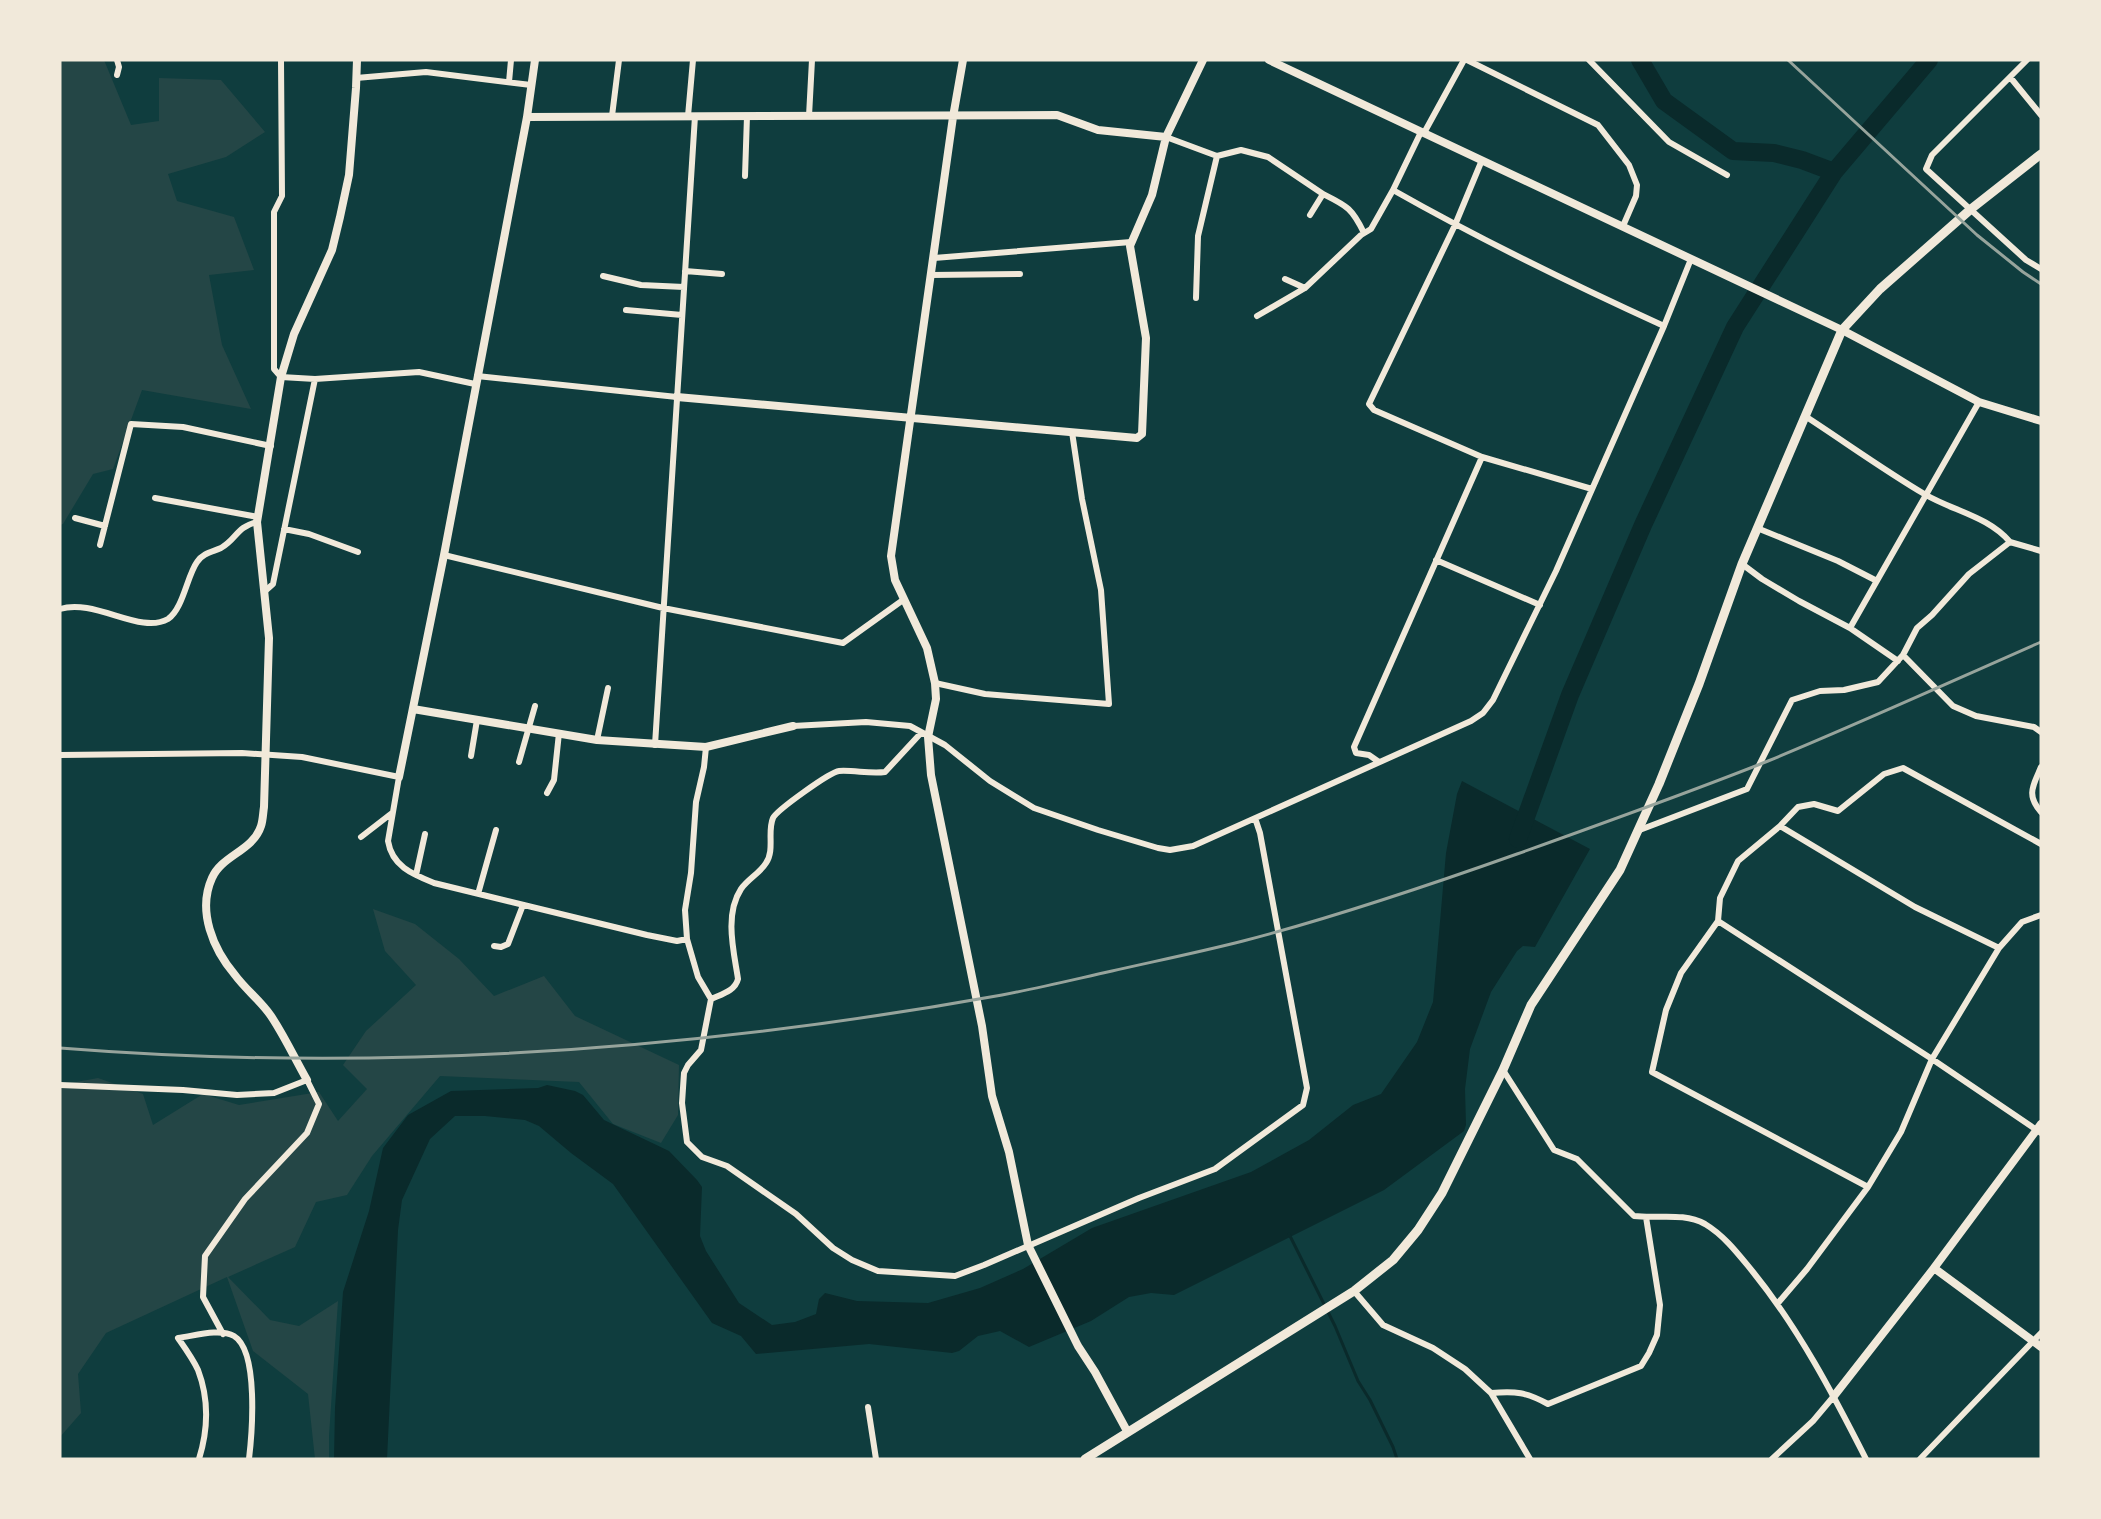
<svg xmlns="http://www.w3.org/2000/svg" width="2101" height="1519" viewBox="0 0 2101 1519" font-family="Figtree,sans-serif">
<rect width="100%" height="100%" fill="#0f3d3e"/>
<path fill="#244646" d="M60 60H104L131 125 159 121V78L221 80 265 132 226 157 168 174 177 201 234 217 254 270 209 275 222 345 251 409 142 390 113 469 93 474 63 524 60 525Z
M373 909 415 924 459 959 494 996 544 976 575 1016 679 1065 678 1115 661 1143 613 1124 579 1082 440 1076 372 1156 347 1195 316 1202 295 1247 228 1277 270 1320 299 1326 338 1301 329 1436V1459H315L308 1394 253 1351 227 1277 106 1333 78 1374 81 1413 60 1437V1085L98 1078 143 1094 153 1125 203 1094 239 1105 319 1092 338 1121 367 1089 343 1065 366 1031 416 985 385 951Z"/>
<path fill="#0a2a2b" d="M1462 781 1590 849 1535 947 1523 946 1517 951 1491 992 1470 1049 1465 1089 1466 1125 1464 1131 1384 1190 1174 1295 1151 1293 1129 1297 1091 1321 1029 1347 1000 1331 978 1336 959 1351 952 1353 869 1344 756 1354 741 1336 712 1323 613 1184 571 1153 539 1126 525 1120 485 1116H455L430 1139 402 1200 398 1230 387 1459H334L335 1408 343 1292 369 1211 383 1148 408 1115 451 1091 538 1088 547 1085 575 1091 583 1095 604 1120 669 1151 697 1180 702 1187 700 1236 706 1251 739 1303 772 1325 795 1322 816 1314 819 1299 825 1293 857 1301 928 1303 980 1288 1023 1269 1092 1228 1251 1172 1309 1140 1353 1105 1381 1094 1417 1042 1433 1002 1446 853 1457 794Z"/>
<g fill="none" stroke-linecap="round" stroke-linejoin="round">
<path stroke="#0a2a2b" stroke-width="3" d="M1289 1234 1335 1326 1358 1381 1370 1400 1393 1447 1397 1459"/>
<path stroke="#0a2a2b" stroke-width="18" d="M1640 60 1664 101 1733 151 1774 153 1802 160 1834 172
M1518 839 1570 695 1643 525 1735 327 1834 172 1929 60"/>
<path stroke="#f1e9da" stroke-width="6" d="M117 60 119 67 117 75
M281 60 282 196 274 212V369L281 377 315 379 419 372 475 384
M1467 60 1598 125 1629 165 1637 185 1636 196 1623 226
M1589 60 1669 142 1727 175
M2027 60 1932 155 1926 169 2026 260 2041 269
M2010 77 2041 115
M356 78 426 72 531 85
M509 82 511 60
M612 116 619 60
M688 116 693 60
M809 116 812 60
M1421 132 1393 190C1481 240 1572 284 1664 326
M1424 133 1464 60
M1166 137 1217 156 1198 236 1196 298
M1217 156 1241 150 1268 157 1323 194 1310 215
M1482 160 1455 225 1369 404 1374 410 1482 457 1592 489
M745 176 747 116
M1323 194C1347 206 1352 208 1364 233
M934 258 1131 242
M685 271 722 274
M931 275 1020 274
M603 276 641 285 684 287
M1285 279 1305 288 1361 235 1371 229 1393 190
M626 310 682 315
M1257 316 1305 288
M477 376 677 397
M1805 416C1845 442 1885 471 1926 495 1954 511 1989 517 2010 542
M155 498 258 517
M75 518 105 526
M1757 528 1838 561 1877 581
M284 529 309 534 358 552
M100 545 131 424 183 427 271 446
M444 555 663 608 843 643 903 600
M1436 560 1540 605
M1742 564 1762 579 1799 601 1850 628 1898 661
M264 592 273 584 315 379
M60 609C95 598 140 635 168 619 183 609 187 576 197 562 203 553 212 552 221 548 237 539 236 527 257 522
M1850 628 1979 402
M1903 655 1953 706 1976 716 2034 727 2041 732
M935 683 985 694 1109 704 1101 590 1082 499 1072 432
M793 726 866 722 910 726 945 745 990 781 1034 808 1098 830 1158 848 1170 850 1193 846 1471 721 1483 713 1493 700 1556 571 1664 326 1691 259
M597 740 608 688
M655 745 695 116
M706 747 704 767 696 802 691 873 685 910 687 939 698 977 711 999 701 1050 688 1065 684 1073 682 1103 687 1142 702 1157 727 1166 796 1214 833 1248 852 1260 878 1271 955 1276 984 1265 1139 1198 1215 1169 1303 1105 1307 1088 1260 833 1255 818
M60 755 242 753 302 757 399 777 388 841C392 866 412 874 434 883L647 935 677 941 687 939
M471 756 477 720
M519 762 535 706
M1379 762 1369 755 1356 753 1354 747 1482 457
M2041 767C2033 786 2026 795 2041 812
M547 793 554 780 559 733
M1780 826 1915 907 1999 948
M1637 831 1747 789 1792 700 1820 691 1844 690 1878 682 1903 655 1917 628 1932 615 1969 574 2010 542 2041 551
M361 837 392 813
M416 875 425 834
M478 894 496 830
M1718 921 1932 1059 2041 1133
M494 946 501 947 508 944 523 905
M711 999C722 994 735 991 738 979 734 952 724 915 741 889 748 879 760 873 766 863 775 850 767 832 773 818 777 810 830 772 839 771 854 770 870 774 885 772L921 733
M1503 1070 1554 1150 1577 1159 1634 1216C1658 1219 1683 1212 1705 1224 1725 1236 1739 1255 1753 1272 1799 1329 1833 1394 1866 1459
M60 1085 183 1090 237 1095 274 1093 307 1080 319 1104 307 1133 245 1199 205 1256 203 1297 223 1334
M1868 1187 1652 1072 1666 1010 1681 973 1718 921 1720 898 1738 861 1780 826 1798 807 1814 804 1838 811 1884 774 1903 768 2041 844
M1354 1291 1383 1325 1433 1348 1465 1369 1491 1393 1530 1459
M1778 1303 1807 1269 1868 1187 1901 1132 1932 1059 1999 948 2022 922 2041 915
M1491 1393C1516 1391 1526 1392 1548 1404L1641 1366 1649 1353 1657 1335 1660 1305 1646 1217
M868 1407 876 1459
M199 1459C208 1430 209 1399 198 1370 193 1359 185 1348 178 1338 194 1336 220 1328 234 1336 259 1351 252 1434 249 1459
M1772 1459 1813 1421 1834 1396
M1920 1459 2041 1333"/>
<path stroke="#f1e9da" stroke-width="8" d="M963 60 953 117 891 556 895 580 927 648 935 683 936 699 928 737 931 775 982 1026 992 1096 1009 1152 1028 1245 1078 1346 1095 1372 1127 1431
M527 117 1057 115 1098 130 1166 137
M1842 330 1979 402 2041 421
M677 397 1137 438 1142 434 1146 338 1130 246 1152 195 1166 137 1203 60
M413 709 597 740 706 747 793 726
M399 777 444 555 527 117 535 60
M307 1080C295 1059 285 1037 271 1016 261 1001 246 990 235 975 213 949 197 911 212 878 222 855 253 851 261 826 263 820 263 813 264 807L269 638 257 522 281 377 294 334 332 250 340 217 349 175 356 88 357 60
M1934 1268 2041 1347
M1834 1396 1934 1268 2041 1124"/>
<path stroke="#f1e9da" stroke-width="8" d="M1269 60 1842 330"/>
<path stroke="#f1e9da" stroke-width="9" d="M1085 1459 1354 1291 1393 1260 1418 1230 1442 1193 1503 1070 1531 1005 1620 870 1659 784 1699 684 1742 564 1842 330 1880 289 1971 209 2041 154"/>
<path stroke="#97a49c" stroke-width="3" d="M1788 60 1977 235 2023 272 2041 284
M60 1048C374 1073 692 1051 1002 995 1039 988 1076 979 1112 971 1156 961 1200 952 1243 941 1336 917 1427 886 1517 854 1601 824 1685 794 1768 761 1860 723 1950 682 2041 642"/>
</g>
<rect width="2101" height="1519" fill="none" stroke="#f1e9da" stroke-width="123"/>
</svg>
